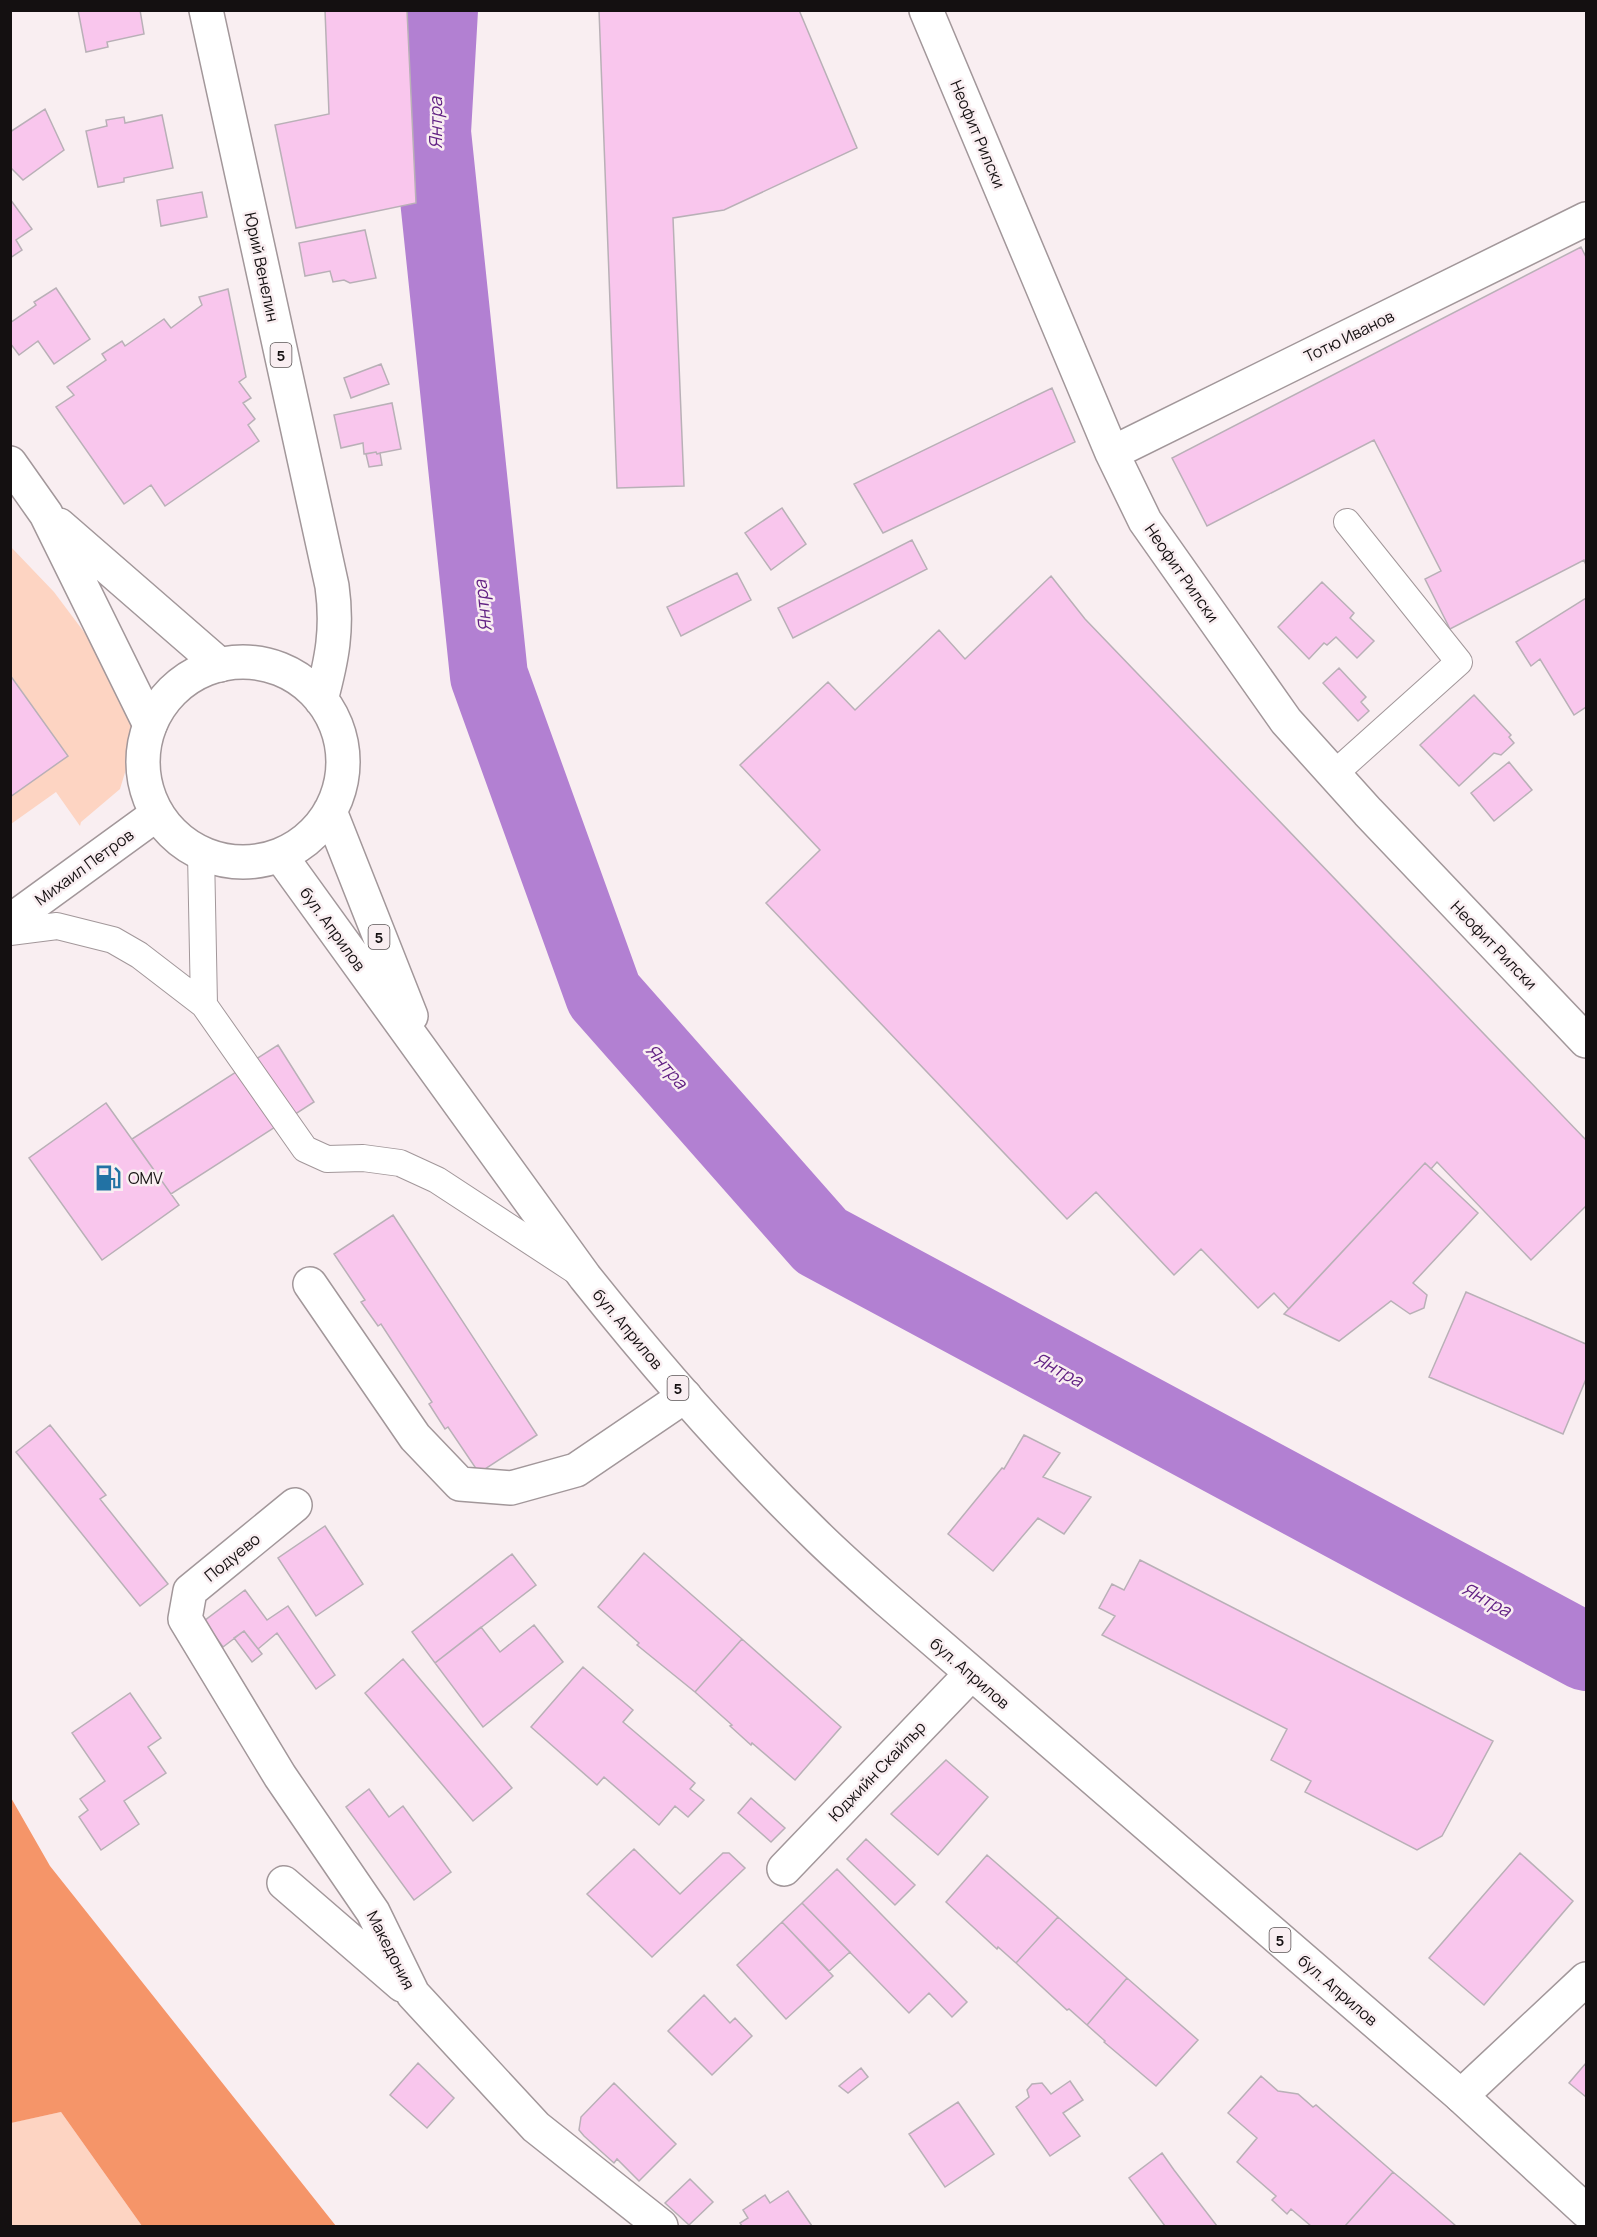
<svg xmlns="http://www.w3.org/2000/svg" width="1597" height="2237" viewBox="0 0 1597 2237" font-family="Manrope,sans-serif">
<rect width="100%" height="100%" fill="#f9eef1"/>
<path fill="#fdd4c2" d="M10 546 54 592 96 648 137 717 130 756 120 789 81 822 80 826 56 792 11 824V797L67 756 11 675Z
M61 2112 142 2226H11L10 2123Z"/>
<path fill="#f59569" d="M10 1796 50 1866 336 2226H142L61 2112 11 2123Z"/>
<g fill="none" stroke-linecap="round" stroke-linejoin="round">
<path stroke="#b280d2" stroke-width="78" d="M439 10 432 132 489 676 604 995 821 1241 1586 1652"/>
</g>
<path fill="#f9c6ed" stroke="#b9b0b7" stroke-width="1.5" d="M78 10H140L144 34 107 42 108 47 86 52Z
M325 10H407L416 203 296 228 275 125 329 114Z
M599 10H799L857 148 724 210 673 218 684 486 617 488Z
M45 109 64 150 23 180 10 167V132Z
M162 115 173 168 124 178V182L98 187 86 131 107 126 106 120 124 117 125 123Z
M202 192 207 217 161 226 157 200Z
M10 199 32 229 16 240 22 250 10 258Z
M365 230 376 278 350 283 344 280 333 282 330 271 305 276 299 243Z
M1581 247 1586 257V565L1584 560 1450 629 1425 579 1441 571 1374 440 1207 526 1172 458Z
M56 288 90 339 54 364 38 341 19 355 10 343V323L36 305 34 302Z
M228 289 246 377 239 382 251 398 243 403 255 419 248 425 259 441 165 506 151 485 124 504 56 407 74 395 67 387 106 360 102 354 122 341 125 346 164 319 171 328 202 305 199 297Z
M381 364 389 384 351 398 344 378Z
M1052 388 1075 442 883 533 854 484Z
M392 403 401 449 380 453 377 454 376 452 364 454 363 443 341 448 334 415Z
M376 452 377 454 380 453 382 465 369 467 366 454Z
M782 508 806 544 771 570 745 533Z
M912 540 927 569 793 638 778 608Z
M737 573 751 600 681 636 667 607Z
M1051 576 1085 619 1586 1140V1206L1531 1260 1437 1162 1431 1169 1425 1163 1289 1309 1274 1293 1258 1308 1201 1249 1174 1275 1096 1192 1067 1219 766 903 820 850 740 765 828 682 855 710 939 630 965 659Z
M1322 582 1354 613 1350 618 1374 641 1357 658 1336 637 1327 645 1324 643 1309 659 1278 627Z
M1586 598V707L1574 715 1540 659 1531 666 1516 642Z
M1339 668 1366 697 1361 702 1369 711 1358 721 1323 683Z
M10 675 68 756 10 797Z
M1474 695 1511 735 1509 737 1514 743 1501 755 1494 753 1459 786 1420 745Z
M1509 762 1532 790 1494 821 1471 793Z
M278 1045 314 1102 171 1194 132 1139Z
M106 1103 179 1205 102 1260 29 1158Z
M1425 1163 1478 1213 1413 1283 1427 1295 1424 1308 1410 1314 1391 1301 1339 1341 1284 1314Z
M393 1215 537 1435 479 1473 448 1427 445 1429 429 1404 432 1402 381 1324 378 1326 361 1302 365 1300 334 1254Z
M1466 1292 1586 1344V1379L1563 1434 1429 1377Z
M50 1425 106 1495 100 1499 168 1584 140 1606 16 1452Z
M1024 1435 1060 1453 1043 1477 1091 1497 1064 1534 1038 1518 993 1571 948 1534 1002 1468 1004 1469Z
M325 1526 363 1584 316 1616 278 1558Z
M644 1553 742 1639 695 1692 637 1645 639 1643 598 1607Z
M512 1554 536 1585 435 1663 412 1632Z
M1140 1560 1493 1741 1442 1836 1417 1850 1305 1792 1311 1781 1271 1760 1287 1729 1102 1635 1115 1616 1099 1608 1112 1584 1124 1590Z
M245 1590 267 1620 288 1606 335 1675 316 1689 277 1633 258 1649 244 1631 223 1647 204 1621Z
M534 1625 563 1662 483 1727 435 1663 481 1627 500 1652Z
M244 1631 262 1654 252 1662 234 1638Z
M742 1639 841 1727 795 1780 752 1743 751 1745 730 1726 732 1725 695 1692Z
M403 1659 512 1788 473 1821 365 1693Z
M583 1667 633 1710 623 1722 695 1783 690 1789 704 1800 688 1817 675 1806 659 1825 604 1777 597 1785 531 1727Z
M130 1693 161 1738 148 1747 166 1773 124 1801 139 1824 101 1850 79 1817 88 1810 80 1799 105 1781 72 1733Z
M946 1760 988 1797 938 1855 891 1814Z
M369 1789 389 1817 403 1806 451 1872 414 1900 346 1807Z
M751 1798 785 1828 771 1842 738 1813Z
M866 1839 915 1885 895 1905 847 1859Z
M634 1849 680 1894 723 1853H729L745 1868 652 1957 587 1894Z
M1520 1853 1573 1901 1484 2005 1429 1958Z
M987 1855 1058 1917 1016 1963 998 1947 997 1949 946 1902Z
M837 1869 967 2002 952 2017 929 1993 909 2013 802 1903Z
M802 1903 850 1952 829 1971 782 1922Z
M1058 1917 1127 1978 1087 2025 1069 2009 1067 2010 1016 1963Z
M782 1922 833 1976 786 2019 737 1965Z
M1127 1978 1198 2040 1156 2086 1104 2042 1105 2041 1087 2025Z
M704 1995 730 2023 735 2018 752 2036 712 2075 668 2031Z
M418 2063 454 2098 427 2128 390 2095Z
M1586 2063V2097L1569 2083Z
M861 2068 868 2077 848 2093 839 2086Z
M1261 2076 1278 2091 1298 2094 1313 2107 1316 2105 1393 2172 1345 2226H1311L1291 2209 1287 2214 1272 2200 1276 2196 1237 2162 1257 2138 1228 2113Z
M1070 2081 1083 2100 1063 2113 1080 2136 1050 2156 1016 2107 1029 2097 1027 2090 1032 2084 1042 2083 1051 2094Z
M614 2083 676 2144 639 2181 617 2159 614 2163 584 2136 579 2130 581 2117Z
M958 2102 994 2154 945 2187 909 2134Z
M1162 2153 1174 2170 1217 2226H1165L1129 2178Z
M1393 2172 1411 2187 1456 2226H1345Z
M690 2179 713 2202 689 2225 665 2203Z
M788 2191 812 2226H742L740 2223 748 2218 743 2210 765 2195 770 2203Z"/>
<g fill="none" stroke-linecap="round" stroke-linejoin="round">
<g stroke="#a2979a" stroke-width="28">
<path id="lane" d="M1334 774 1459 662 1347 522
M201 853 204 1005
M10 932 57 926 113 940 139 955 204 1005 305 1149 327 1159 363 1158 400 1163 437 1180 576 1271"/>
</g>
<g stroke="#a2979a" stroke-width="36">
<path id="street" d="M926 10 1112 453 1145 521 1286 721 1368 812 1586 1041
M1112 453 1586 219
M310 1284 415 1437 460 1484 511 1488 576 1470 685 1396
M295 1505 190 1591 185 1619 280 1776 373 1912 413 1994 536 2127 661 2226
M784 1869 971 1674
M284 1883 402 1985
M1461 2096 1586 1979"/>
</g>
<g stroke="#a2979a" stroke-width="36">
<path id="secondary" d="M10 463 46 514 150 725
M59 525 220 665
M10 921 157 814"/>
</g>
<g stroke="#a2979a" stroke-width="36">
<path id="primary" d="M206 10 332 586C338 629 332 659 321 700
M143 762a100 100 0 1 1 200 0a100 100 0 1 1-200 0Z
M330 811 411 1016
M280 855 585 1277C656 1366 731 1452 812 1531 836 1555 861 1577 886 1599L1461 2096 1586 2211"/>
</g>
<use href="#lane" stroke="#fff" stroke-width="26"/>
<use href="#street" stroke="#fff" stroke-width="33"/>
<use href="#secondary" stroke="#fff" stroke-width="33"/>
<use href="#primary" stroke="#fff" stroke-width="33"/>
</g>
<defs>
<g id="fuel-bare" transform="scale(2.07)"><path d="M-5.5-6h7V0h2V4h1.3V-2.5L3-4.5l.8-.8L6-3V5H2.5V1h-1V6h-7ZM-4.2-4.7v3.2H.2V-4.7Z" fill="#2272a4" stroke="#f9eef1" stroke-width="2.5" paint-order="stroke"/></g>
</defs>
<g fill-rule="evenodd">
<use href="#fuel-bare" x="108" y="1178"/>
</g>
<g text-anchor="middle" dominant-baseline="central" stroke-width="5" stroke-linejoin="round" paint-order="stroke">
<g fill="#f9eef1" stroke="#595354" stroke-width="1.5">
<rect x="270.5" y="343" width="21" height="24" rx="4.5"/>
<rect x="368.5" y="925" width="21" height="24" rx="4.5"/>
<rect x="667.5" y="1376" width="21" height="24" rx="4.5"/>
<rect x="1269.5" y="1928" width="21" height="24" rx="4.5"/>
</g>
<g font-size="15" font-weight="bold" fill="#141011">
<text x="281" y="355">5</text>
<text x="379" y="937">5</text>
<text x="678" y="1388">5</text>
<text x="1280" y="1940">5</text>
</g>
<g font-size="16" fill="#141011" stroke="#f9eef1">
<text transform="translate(978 134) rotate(67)">Неофит Рилски</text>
<text transform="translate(262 267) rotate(78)">Юрий Венелин</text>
<text transform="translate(1349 336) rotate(-26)">Тотю Иванов</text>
<text transform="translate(1182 573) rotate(55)">Неофит Рилски</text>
<text transform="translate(84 867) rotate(-36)">Михаил Петров</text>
<text transform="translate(333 929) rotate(54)">бул. Априлов</text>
<text transform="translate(1494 945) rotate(46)">Неофит Рилски</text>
<text transform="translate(628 1329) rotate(50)">бул. Априлов</text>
<text transform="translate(232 1557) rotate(-39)">Подуево</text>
<text transform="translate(970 1673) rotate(41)">бул. Априлов</text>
<text transform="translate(877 1771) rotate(-46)">Юджийн Скайлър</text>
<text transform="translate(391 1950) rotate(63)">Македония</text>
<text transform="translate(1338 1990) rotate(41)">бул. Априлов</text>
</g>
<g font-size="16" fill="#141011" stroke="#f9eef1" text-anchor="start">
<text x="128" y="1178">OMV</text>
</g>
<g font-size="18" font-style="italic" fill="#612083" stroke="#f9eef1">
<text transform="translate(435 123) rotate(-90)">Янтра</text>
<text transform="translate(482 606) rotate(-96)">Янтра</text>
<text transform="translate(667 1066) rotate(49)">Янтра</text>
<text transform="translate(1059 1369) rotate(28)">Янтра</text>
<text transform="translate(1487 1599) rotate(28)">Янтра</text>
</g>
</g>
<rect width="1597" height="2237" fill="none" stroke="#141011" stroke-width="24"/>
</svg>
